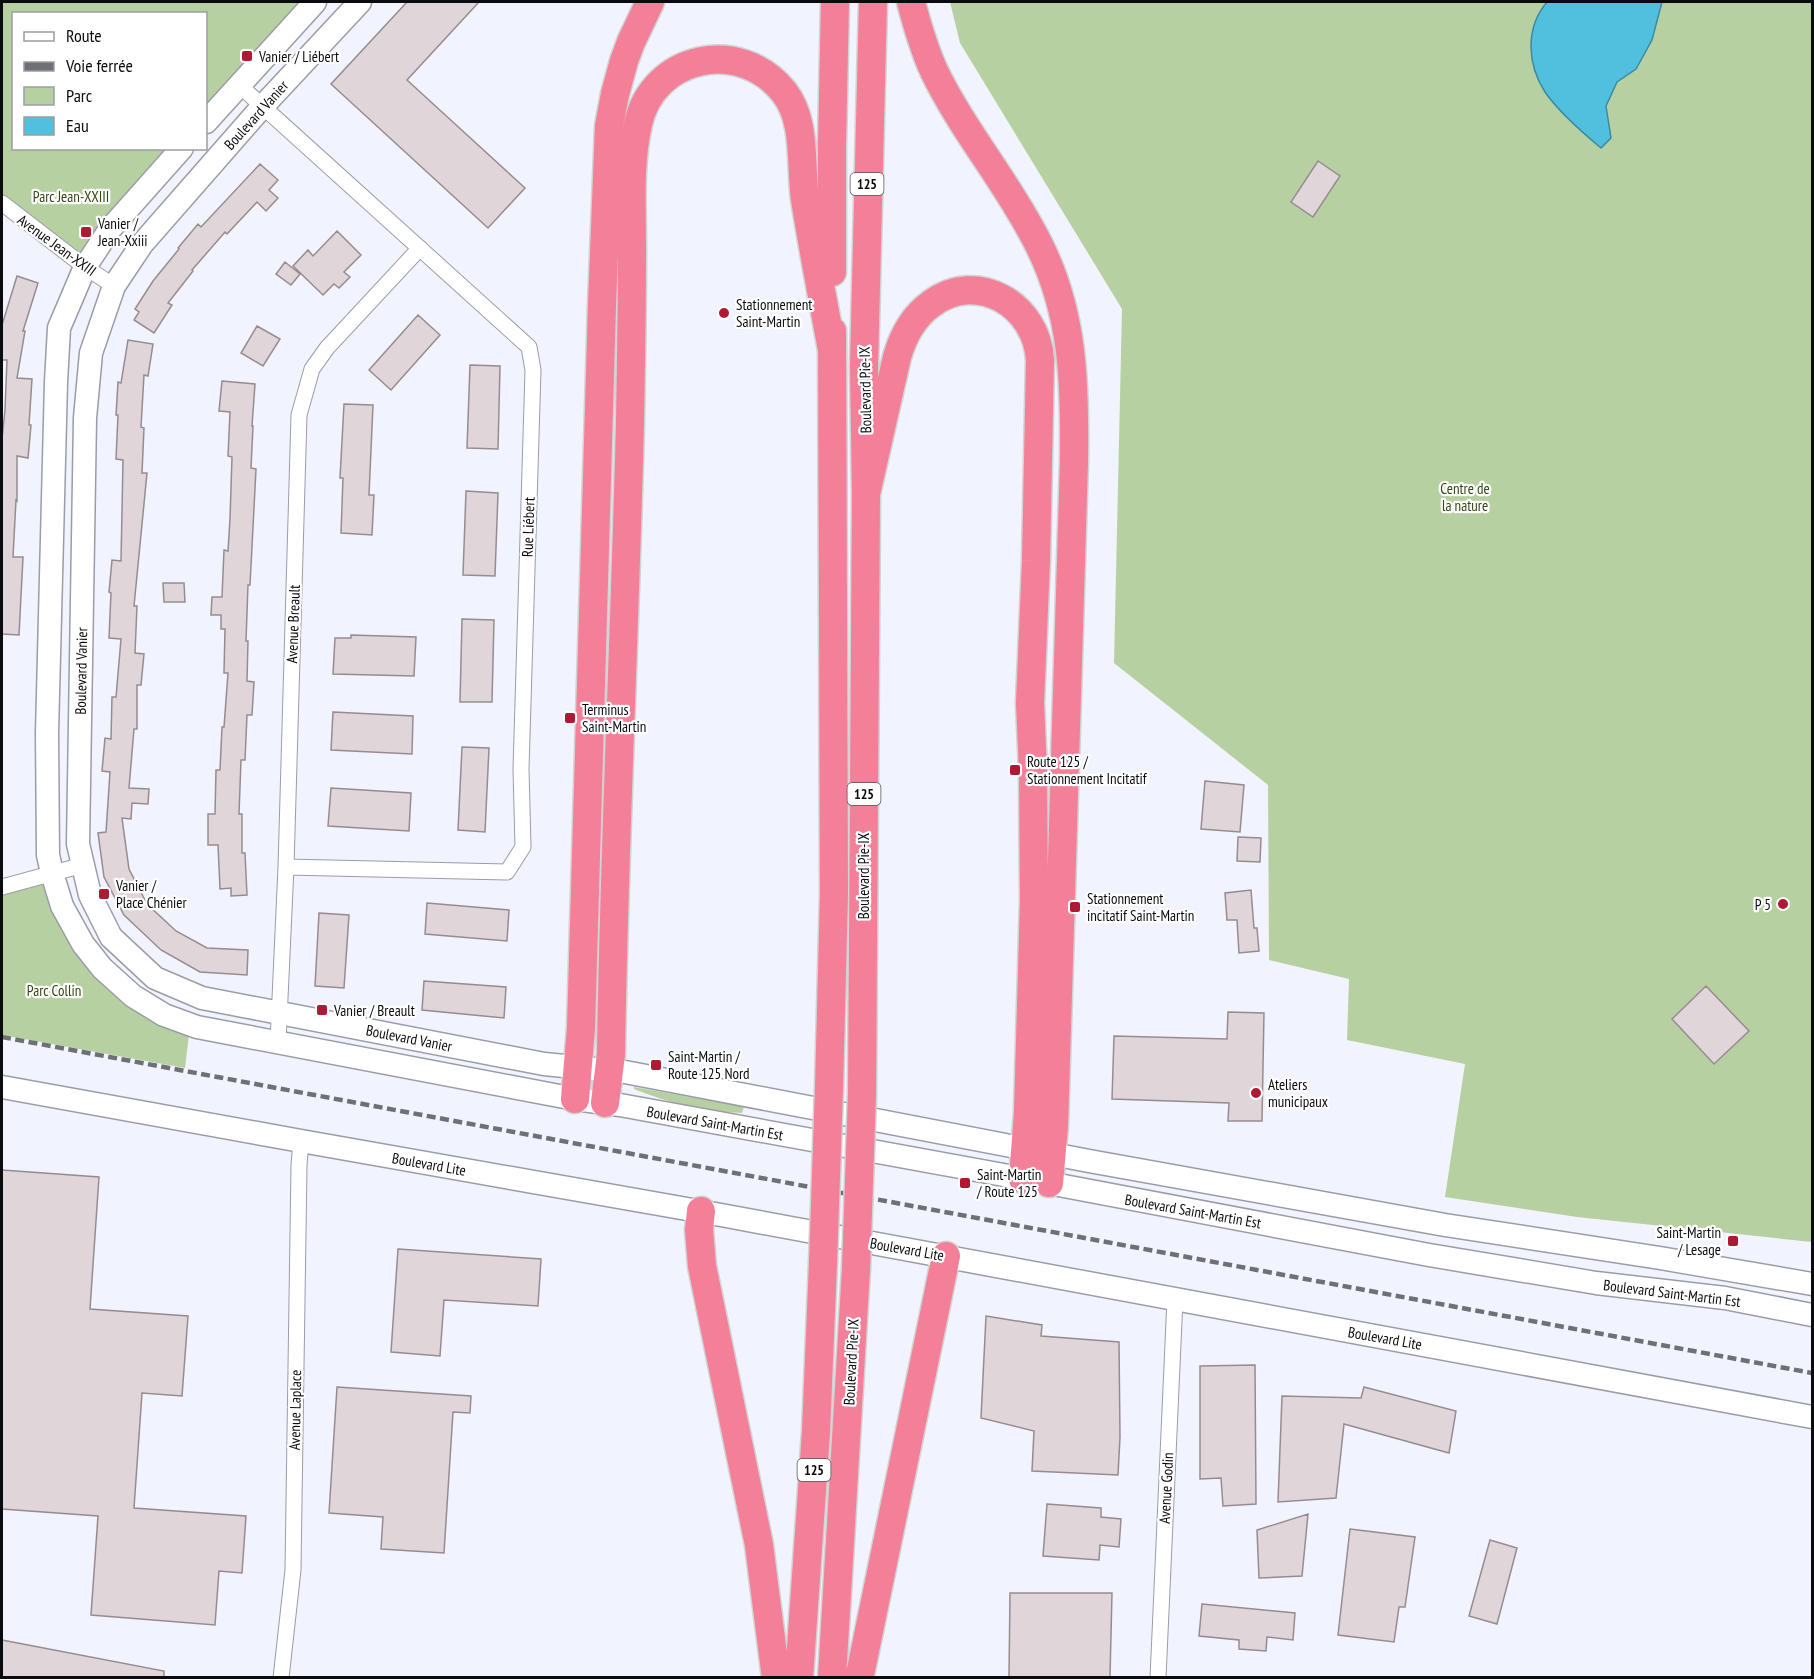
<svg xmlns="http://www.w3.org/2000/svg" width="1814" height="1679" viewBox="0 0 1814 1679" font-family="'PT Sans Narrow',sans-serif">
<rect width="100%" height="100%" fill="#f1f4fe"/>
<path fill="#b7d0a2" d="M2 2H302L206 113V14H14V148L175 149 79 260 2 199Z
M950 2H1812V1242L1577 1217 1445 1197 1465 1064 1347 1040 1349 979 1269 960 1268 785 1114 663 1122 309 960 43Z
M48 873 83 944 190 1026 185 1068 2 1035V888Z
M634 1087 744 1107 742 1113C704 1112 669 1103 634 1089Z"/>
<path fill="#51c0df" stroke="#3c8aa0" stroke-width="1.5" d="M1547 2H1662L1652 40 1636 69 1617 82 1606 106 1611 138 1601 148C1583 133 1558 111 1545 92 1527 64 1525 28 1547 2Z"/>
<path fill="#e0d5d9" stroke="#968c90" stroke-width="1.5" d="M407 2H479L407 80 525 188 488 228 331 84Z
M1318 161 1340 176 1313 217 1291 202Z
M260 164 278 180 269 190 278 198 266 211 257 202 227 234 225 232 192 270 193 271 168 303 172 305 154 333 134 320 139 312 135 309 153 281 179 249 178 248 198 224 201 227Z
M337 231 361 255 344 272 350 277 339 288 334 284 323 295 293 266 308 250 313 256Z
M285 262 300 274 291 285 276 274Z
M17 276 38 283 23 331H25L17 378 32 379 29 425H31L28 458 17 456V501L16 500 13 557H23L19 635 2 634V439L5 410 7 360H2V325Z
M418 315 440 335 391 390 369 370Z
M257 326 280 339 263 366 241 353Z
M128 340 153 344 148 376 144 375 141 427 144 428 142 473H147L134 606H137L135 653 144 654 141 685H137V729H134L129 788 149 789 148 804 132 803 131 819 122 818 129 869 147 904 176 931 207 948 248 950 247 975 200 972 161 950 124 915 104 877 98 833 106 832 110 772 102 771 105 738 111 739 112 697H116L121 639 109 638 111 593 109 592 112 560 121 561 123 460 116 459 118 415H116L118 382 121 383Z
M470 365 500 366 498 449 467 448Z
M222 381 255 384 252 426H253L251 468 256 469 250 585H248L246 641H248L247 681 254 682 252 715H247L245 760H241L239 814H242V853H245L247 895 231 896V888L220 889 218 845H208V814H215L216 770H220L222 727H224L228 673H224L225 629H221V615H211L212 597H222L224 550 228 551 230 519 232 457 228 456 230 412 219 411Z
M344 404 373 405 369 495H374L372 535 341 533 343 478H340Z
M466 491 498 493 495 576 463 575Z
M163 583H184L185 602H164Z
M462 619 494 620 492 702H460Z
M351 635 416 637 414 676 333 674 335 638H351Z
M333 712 413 716 412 754 331 750Z
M462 747 489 748 485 832 458 830Z
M1205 781 1244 785 1240 832 1201 829Z
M331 788 411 793 409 831 328 826Z
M1238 837 1261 838 1260 862 1237 861Z
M1251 890 1254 928H1257L1259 951 1239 953 1237 920H1227L1225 893Z
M427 903 509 910 507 941 425 934Z
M319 913 349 915 344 988 315 986Z
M424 981 506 987 504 1018 422 1010Z
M1706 986 1749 1031 1714 1064 1672 1019Z
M1228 1012 1264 1013 1262 1121H1228L1229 1103 1112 1099 1114 1036 1227 1039Z
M2 1170 99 1177 90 1309 188 1316 182 1396 142 1393 134 1508 246 1516 242 1573 219 1571 215 1625 91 1615 98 1516 2 1509Z
M398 1249 541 1259 538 1306 444 1300 440 1356 391 1352Z
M986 1316 1042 1325 1041 1336 1119 1342 1120 1437 1118 1475 1032 1471 1034 1431 981 1418Z
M1255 1365 1256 1504 1223 1506 1221 1478 1200 1479V1366Z
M337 1387 471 1396 470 1413 453 1412 444 1553 381 1549 383 1517 329 1513Z
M1364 1387 1456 1411 1449 1453 1344 1424 1336 1498 1278 1502 1282 1396 1361 1398Z
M1047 1504 1101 1508V1517L1121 1519 1119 1547 1100 1545 1099 1560 1043 1556Z
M1308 1514 1302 1576 1259 1578 1257 1530Z
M1350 1529 1415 1537 1405 1607H1399L1394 1642 1338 1635Z
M1490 1540 1517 1548 1497 1624 1469 1616Z
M1010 1593H1112L1110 1677H1009Z
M1202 1604 1295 1613 1293 1640 1267 1637 1266 1651 1239 1649V1640L1199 1636Z
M2 1640 164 1671V1677H2Z"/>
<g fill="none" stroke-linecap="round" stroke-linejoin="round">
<g stroke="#9a9da6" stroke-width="17">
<path id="street" d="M239 85 529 347 533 370 521 769 523 847 507 872 286 867
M2 203 85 267 114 286
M2 887 83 865
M278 1042 286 867 299 415 312 369 327 348 420 248
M281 1678 293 1570 299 1165 301 1141
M1158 1678 1175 1299"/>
</g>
<g stroke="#9a9da6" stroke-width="25">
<path id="secondary" d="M360 2 262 107 142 244 114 286 91 353 85 418 78 844 90 895 111 937 155 978 202 998 544 1064 625 1072 1089 1161 1445 1225 1660 1258 1812 1284
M206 122 315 2
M182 148 110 229 85 267 59 328 56 382 47 733 48 855 52 873 62 906 83 944 102 968 133 996 164 1015 197 1027 575 1099 620 1105 1064 1186 1429 1255 1596 1283 1725 1298 1812 1315
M2 1087 301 1141 721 1215 1812 1417"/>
</g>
<g stroke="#d3d3d4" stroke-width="31">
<path id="highway" d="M911 2C917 25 924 49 934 71 963 131 1008 183 1038 243 1074 313 1075 385 1074 461L1054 1126 1049 1183
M832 272V145L835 2
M866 494 897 357C903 336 913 317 931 304 977 269 1037 305 1040 360L1036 561 1030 703 1033 771 1034 900 1028 1112 1023 1179
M829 1088 834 894 832 331
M862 1095 866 494 864 366 873 2
M575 1099 581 1028 602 305 609 126 615 94 624 61 631 42 650 2
M605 1103 611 1054C614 843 625 633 630 422 631 364 632 307 632 249 632 207 629 164 638 124 653 55 740 37 784 92 807 121 800 165 805 199 813 250 823 300 832 350
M701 1211 699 1230 702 1266 759 1545 776 1678
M799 1678 816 1432 823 1263
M832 1678 856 1269
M858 1678 861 1670 946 1256"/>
</g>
<use href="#street" stroke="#fff" stroke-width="15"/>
<use href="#secondary" stroke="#fff" stroke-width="22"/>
<use href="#highway" stroke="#f37f98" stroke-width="28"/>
<path stroke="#6e7076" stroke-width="4.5" stroke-dasharray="9 4.5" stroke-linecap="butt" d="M2 1037 1812 1373"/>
<g stroke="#d3d3d4" stroke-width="31" stroke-linecap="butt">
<path id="highway-bridge" d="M823 1263 829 1088
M856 1269 862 1095"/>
</g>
<use href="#highway-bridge" stroke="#f37f98" stroke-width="28"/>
</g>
<g fill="#ae1a34" stroke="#fff" stroke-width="2">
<rect x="241" y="50" width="12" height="12" rx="3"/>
<rect x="80" y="226" width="12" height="12" rx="3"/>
<circle cx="724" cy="313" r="6"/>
<rect x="564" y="712" width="12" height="12" rx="3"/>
<rect x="1009" y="764" width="12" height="12" rx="3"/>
<rect x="98" y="888" width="12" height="12" rx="3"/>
<circle cx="1783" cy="904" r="6"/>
<rect x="1069" y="901" width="12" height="12" rx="3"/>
<rect x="316" y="1004" width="12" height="12" rx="3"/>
<rect x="650" y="1059" width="12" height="12" rx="3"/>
<circle cx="1256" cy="1093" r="6"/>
<rect x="959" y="1177" width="12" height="12" rx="3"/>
<rect x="1727" y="1235" width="12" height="12" rx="3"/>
</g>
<g text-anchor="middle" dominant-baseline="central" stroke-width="4.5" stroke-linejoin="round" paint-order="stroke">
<g fill="#fff" stroke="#545456" stroke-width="1.5">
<rect x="850.5" y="173" width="33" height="22" rx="4.5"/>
<rect x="847.5" y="783" width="33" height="22" rx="4.5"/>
<rect x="797.5" y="1459" width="33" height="22" rx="4.5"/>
</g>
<g font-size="14" font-weight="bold" fill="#0a0b0e">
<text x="867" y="184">125</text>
<text x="864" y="794">125</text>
<text x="814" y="1470">125</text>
</g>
<g font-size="15" fill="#0a0b0e" stroke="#fff" text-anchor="start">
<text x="259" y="56">Vanier / Liébert</text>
<text x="98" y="223">Vanier /<tspan x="98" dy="17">Jean-Xxiii</tspan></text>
<text x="736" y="304">Stationnement<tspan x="736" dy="17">Saint-Martin</tspan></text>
<text x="582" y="709">Terminus<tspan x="582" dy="17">Saint-Martin</tspan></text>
<text x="1027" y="761">Route 125 /<tspan x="1027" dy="17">Stationnement Incitatif</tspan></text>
<text x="116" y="885">Vanier /<tspan x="116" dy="17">Place Chénier</tspan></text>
<text x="1087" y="898">Stationnement<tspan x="1087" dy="17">incitatif Saint-Martin</tspan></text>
<text x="1771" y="904" text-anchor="end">P 5</text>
<text x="334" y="1010">Vanier / Breault</text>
<text x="668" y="1056">Saint-Martin /<tspan x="668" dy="17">Route 125 Nord</tspan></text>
<text x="1268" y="1084">Ateliers<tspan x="1268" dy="17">municipaux</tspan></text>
<text x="977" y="1174">Saint-Martin<tspan x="977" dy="17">/ Route 125</tspan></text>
<text x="1721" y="1232" text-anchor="end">Saint-Martin<tspan x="1721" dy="17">/ Lesage</tspan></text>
</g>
<g font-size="15" fill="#0a0b0e" stroke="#fff">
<text transform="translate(256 115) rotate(-48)">Boulevard Vanier</text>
<text transform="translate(57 245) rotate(36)">Avenue Jean-XXIII</text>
<text transform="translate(865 390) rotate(-91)">Boulevard Pie-IX</text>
<text transform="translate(528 527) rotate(-88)">Rue Liébert</text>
<text transform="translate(293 624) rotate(-88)">Avenue Breault</text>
<text transform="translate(81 671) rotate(-89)">Boulevard Vanier</text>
<text transform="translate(863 876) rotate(-90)">Boulevard Pie-IX</text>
<text transform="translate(409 1038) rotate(11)">Boulevard Vanier</text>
<text transform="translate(715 1123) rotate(10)">Boulevard Saint-Martin Est</text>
<text transform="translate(429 1164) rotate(10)">Boulevard Lite</text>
<text transform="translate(1193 1211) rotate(10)">Boulevard Saint-Martin Est</text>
<text transform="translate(907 1249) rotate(10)">Boulevard Lite</text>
<text transform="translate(1672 1293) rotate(7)">Boulevard Saint-Martin Est</text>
<text transform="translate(1385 1338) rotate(10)">Boulevard Lite</text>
<text transform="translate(851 1362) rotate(-87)">Boulevard Pie-IX</text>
<text transform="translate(295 1410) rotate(-89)">Avenue Laplace</text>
<text transform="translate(1166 1488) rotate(-87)">Avenue Godin</text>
</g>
<g font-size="15" fill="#304814" stroke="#fff">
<text x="71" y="196">Parc Jean-XXIII</text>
<text x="1465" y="488">Centre de<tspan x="1465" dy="17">la nature</tspan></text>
<text x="54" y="990">Parc Collin</text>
</g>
</g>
<rect width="1814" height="1679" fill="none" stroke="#0a0b0e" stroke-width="6"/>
<rect x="12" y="12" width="195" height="138" fill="#ffffff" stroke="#9d9d9f" stroke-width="1.5"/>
<rect x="24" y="32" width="30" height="9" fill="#ffffff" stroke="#9d9d9f" stroke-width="1.5"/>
<text x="66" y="42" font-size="18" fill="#0a0b0e">Route</text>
<rect x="24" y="62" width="30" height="9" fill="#6e7076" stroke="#9d9d9f" stroke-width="1.5"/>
<text x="66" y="72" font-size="18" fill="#0a0b0e">Voie ferrée</text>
<rect x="24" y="87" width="30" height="18" fill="#b7d0a2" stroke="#9d9d9f" stroke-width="1.5"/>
<text x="66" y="102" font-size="18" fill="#0a0b0e">Parc</text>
<rect x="24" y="117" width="30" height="18" fill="#51c0df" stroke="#9d9d9f" stroke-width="1.5"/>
<text x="66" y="132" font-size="18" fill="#0a0b0e">Eau</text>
</svg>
